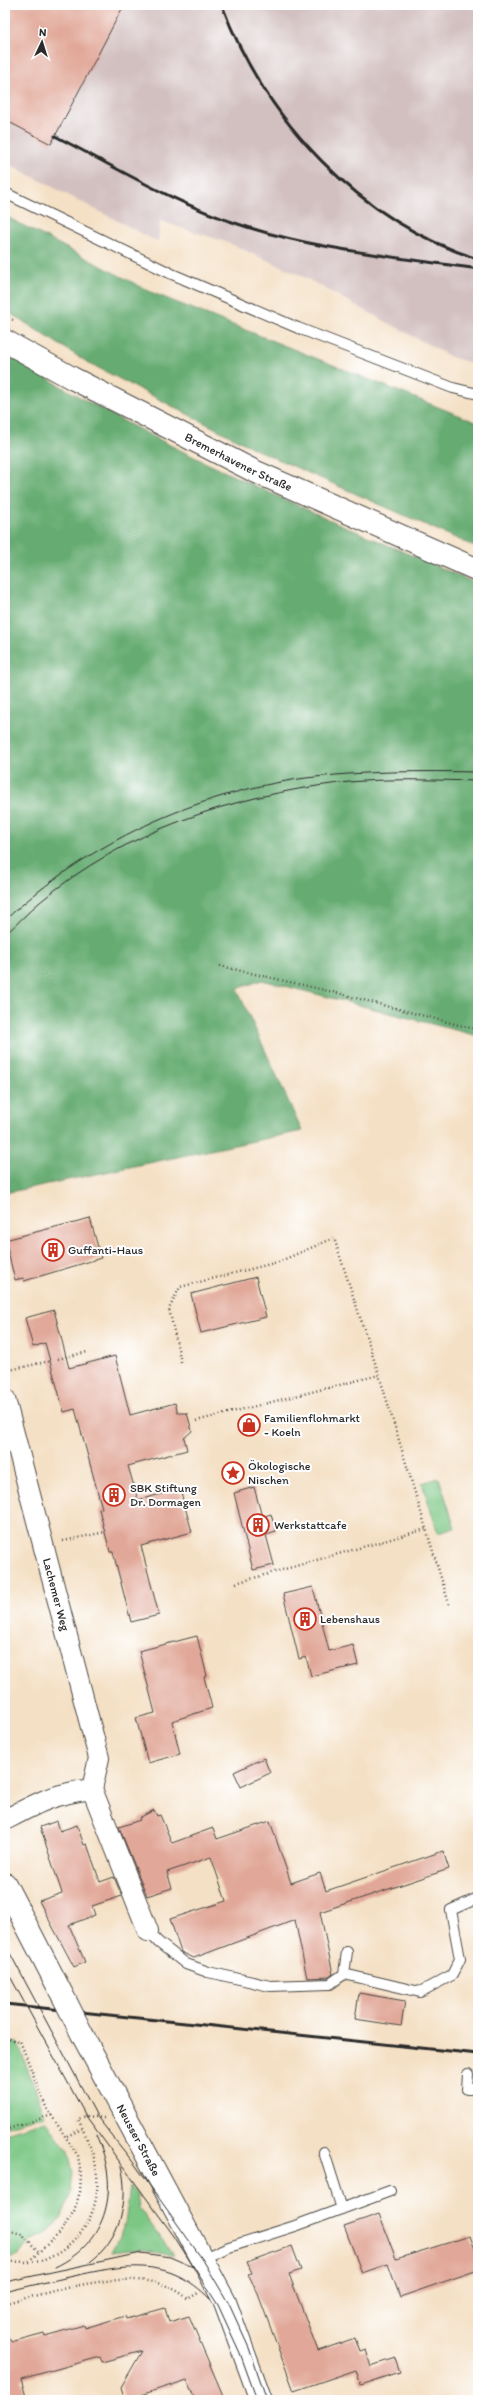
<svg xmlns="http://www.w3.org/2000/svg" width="483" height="2405" viewBox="0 0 483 2405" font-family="Itim,sans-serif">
<rect width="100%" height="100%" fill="#fff"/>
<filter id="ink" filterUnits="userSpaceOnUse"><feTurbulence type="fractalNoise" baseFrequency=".025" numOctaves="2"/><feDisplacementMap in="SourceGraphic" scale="8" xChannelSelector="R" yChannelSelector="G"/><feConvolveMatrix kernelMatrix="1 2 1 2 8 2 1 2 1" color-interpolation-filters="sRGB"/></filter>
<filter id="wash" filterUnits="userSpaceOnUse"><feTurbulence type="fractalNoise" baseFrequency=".012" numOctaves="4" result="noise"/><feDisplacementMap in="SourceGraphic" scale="16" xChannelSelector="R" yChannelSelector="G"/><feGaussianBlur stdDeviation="0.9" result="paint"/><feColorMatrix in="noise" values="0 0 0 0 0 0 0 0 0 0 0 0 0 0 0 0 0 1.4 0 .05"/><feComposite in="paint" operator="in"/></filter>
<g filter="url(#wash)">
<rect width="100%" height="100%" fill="#f4e0c5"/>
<path fill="#d2bfc0" d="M5 5H478V365L451 357 300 275 229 243 160 221 158 242 5 162Z"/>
<path fill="#7dc785" stroke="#547958" d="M439 1478 455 1528 438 1533 422 1483Z
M5 2042 18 2043 45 2115 5 2127Z
M46 2121 68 2151 73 2172 70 2198 60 2219 50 2230 29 2242 19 2255 5 2259V2133Z
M130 2187 137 2195 139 2208 174 2256 141 2249 111 2252 125 2224Z"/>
<path fill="#66ac72" stroke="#486c4e" d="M5 216 153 293 478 423V548L257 450 87 362 5 310Z
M5 352C153 447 317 514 478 584V1036L262 980 237 989 302 1131 5 1193Z"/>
<g id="blocks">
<path fill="#e1a798" d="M5 5H124L51 144 5 120Z
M90 1218 101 1258 24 1281 23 1278 15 1280 5 1240Z
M256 1277 266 1317 201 1333 191 1294Z
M54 1310 69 1368 115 1356 130 1415 175 1403 178 1413H187L192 1431 184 1438 187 1450 128 1466 138 1500 180 1489 192 1532 141 1546 159 1615 131 1622 113 1552H110L99 1509 102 1508 75 1409 64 1412 45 1343 33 1347 25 1318Z
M254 1487 262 1517 271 1514 276 1532 266 1535 274 1565 253 1570 234 1493Z
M313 1587 329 1651 353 1645 358 1665 311 1676 306 1657 299 1659 283 1594Z
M197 1636 207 1676 204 1677 212 1708 172 1721 180 1754 148 1763 136 1718 155 1713 139 1651Z
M264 1758 270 1773 241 1787 234 1772Z
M154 1810 157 1816 160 1815 172 1843 213 1828 217 1839 270 1821 291 1883 320 1873 326 1891 443 1851 449 1869 320 1912 333 1974 329 1977 307 1978 295 1920 194 1958 181 1952 170 1919 226 1901 211 1857 167 1872 172 1888 147 1896 119 1827 140 1820 139 1818Z
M57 1821 60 1831 77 1825 84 1845 87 1844 100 1882 114 1877 122 1896 92 1906 95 1915 69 1925 85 1962 74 1967 39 1901 62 1893 40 1827Z
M359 1993 405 2001 401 2026 355 2019Z
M379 2214 396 2259 470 2236 478 2257V2270L400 2297 388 2264 362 2273 344 2226Z
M292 2246 301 2270 289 2274 318 2351 355 2338 360 2352 366 2350 371 2366 395 2358 400 2372 361 2385 356 2370 294 2391 258 2294 248 2275 252 2273 247 2262Z
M165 2308 169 2322 189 2316 225 2400H195L187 2380 125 2400 121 2387 142 2351 102 2362 100 2357 21 2379 27 2400H5V2339L9 2338 11 2342 44 2333 45 2336 84 2325 85 2328 125 2316 126 2319Z"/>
</g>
</g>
<g filter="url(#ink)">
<use href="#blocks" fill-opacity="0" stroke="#494642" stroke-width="1"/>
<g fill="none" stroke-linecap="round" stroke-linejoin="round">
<g stroke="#494642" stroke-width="12">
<path id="service" d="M5 193 172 274 298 328 453 388 478 394
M148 1931 158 1942 186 1964 208 1972 270 1986 330 1984 344 1974 347 1952
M344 1974 420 1992 452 1975 460 1959 451 1910 478 1898
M468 2074 467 2089H478
M324 2152 342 2209
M202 2259 226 2248 295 2226 390 2191"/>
</g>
<g stroke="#494642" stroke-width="22">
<g id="minor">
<path id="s1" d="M5 1399 99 1758 92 1789"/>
<path d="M5 1820C39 1802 53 1794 92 1789L148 1931"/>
</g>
</g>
<g stroke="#494642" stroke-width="24">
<g id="secondary">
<path id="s2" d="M5 341 72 378 254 471 478 570"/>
<path d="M5 1884 66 2002"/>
<path id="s3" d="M83 2036 225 2302 261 2400"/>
</g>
</g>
<path stroke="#494642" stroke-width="2.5" stroke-dasharray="1 3" stroke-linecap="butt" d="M5 316 13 320
M220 966 333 992 478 1030
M58 1359 87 1352
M181 1362 169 1309 180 1287 278 1262 334 1238 379 1375 450 1607
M5 1371 50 1361
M196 1421 379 1375
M63 1541 105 1532
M236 1583 426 1529
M5 2039 20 2041 46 2107 78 2156 81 2174 80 2192 74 2211 60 2233 29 2261
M5 2130 52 2115
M67 2136 82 2129
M5 2230 22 2234 38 2251
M5 2263C17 2260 33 2264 44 2260 83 2245 103 2207 96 2167 93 2150 85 2134 78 2119L86 2116 104 2118
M5 2272V2275
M5 2303C56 2292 144 2259 188 2299L198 2293"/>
<use href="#service" stroke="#fff" stroke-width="10"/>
<use href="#minor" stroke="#fff" stroke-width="20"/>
<use href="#secondary" stroke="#fff" stroke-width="22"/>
<path stroke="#2b2b2b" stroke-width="1" d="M5 920C88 843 194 793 306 778 363 771 421 771 478 772
M5 935C17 924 28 912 40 902 124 831 232 796 339 783 385 778 432 780 478 781
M5 1944 98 2118 136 2166 203 2260 229 2304 249 2348 267 2400
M5 1967 86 2116 174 2236 218 2305 240 2353 257 2400
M90 2262C120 2240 130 2201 121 2166
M55 2267C109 2242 121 2187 96 2135
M5 2282 141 2253 170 2257 193 2267
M5 2292C28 2286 51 2281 74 2276 127 2264 169 2257 210 2299"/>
<path stroke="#2b2b2b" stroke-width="3" d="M222 5C264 119 360 222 478 259
M55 136C115 167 174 203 238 224 315 250 398 257 478 269
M5 2004 478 2054"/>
<g stroke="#494642" stroke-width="24" stroke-linecap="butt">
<path id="secondary-bridge" d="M66 2002 83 2036"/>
</g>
<use href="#secondary-bridge" stroke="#fff" stroke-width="22"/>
</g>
</g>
<defs>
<g id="building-ring" transform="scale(1.15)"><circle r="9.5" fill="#fff" stroke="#c8321e" stroke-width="1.5"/><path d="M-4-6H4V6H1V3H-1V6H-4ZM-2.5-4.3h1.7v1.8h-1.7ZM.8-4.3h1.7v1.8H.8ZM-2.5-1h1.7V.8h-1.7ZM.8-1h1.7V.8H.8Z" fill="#c8321e"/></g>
<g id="shop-ring" transform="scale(1.15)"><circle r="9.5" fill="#fff" stroke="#c8321e" stroke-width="1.5"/><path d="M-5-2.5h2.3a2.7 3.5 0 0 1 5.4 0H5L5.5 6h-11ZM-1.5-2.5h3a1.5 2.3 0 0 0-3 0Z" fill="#c8321e"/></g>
<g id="sight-ring" transform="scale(1.15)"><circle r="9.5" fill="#fff" stroke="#c8321e" stroke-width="1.5"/><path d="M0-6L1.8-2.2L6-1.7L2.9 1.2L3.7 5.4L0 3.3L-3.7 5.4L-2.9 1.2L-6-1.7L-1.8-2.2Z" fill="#c8321e"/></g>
</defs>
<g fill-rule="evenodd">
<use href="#building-ring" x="53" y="1250"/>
<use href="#shop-ring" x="249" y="1425"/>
<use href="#sight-ring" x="233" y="1473"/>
<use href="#building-ring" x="114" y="1495"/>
<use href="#building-ring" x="258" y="1525"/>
<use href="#building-ring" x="305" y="1619"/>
</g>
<g text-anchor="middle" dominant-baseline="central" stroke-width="4" stroke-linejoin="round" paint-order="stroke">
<g font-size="12" fill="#2b2b2b" stroke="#fff">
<text stroke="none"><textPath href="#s2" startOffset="263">Bremerhavener Straße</textPath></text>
<text stroke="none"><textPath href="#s1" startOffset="202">Lachemer Weg</textPath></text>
<text stroke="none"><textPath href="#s3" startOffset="118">Neusser Straße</textPath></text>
</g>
<g font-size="12" fill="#2b2b2b" stroke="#fff" text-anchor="start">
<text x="68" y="1250">Guffanti-Haus</text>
<text x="264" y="1418">Familienflohmarkt<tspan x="264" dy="14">- Koeln</tspan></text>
<text x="248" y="1466">Ökologische<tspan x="248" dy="14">Nischen</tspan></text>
<text x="130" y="1488">SBK Stiftung<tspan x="130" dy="14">Dr. Dormagen</tspan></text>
<text x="274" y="1525">Werkstattcafe</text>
<text x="320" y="1619">Lebenshaus</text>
</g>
</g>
<rect width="483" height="2405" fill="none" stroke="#fff" stroke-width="20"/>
<g transform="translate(42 42) rotate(4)" stroke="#ffffff" stroke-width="3" paint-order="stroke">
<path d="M0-3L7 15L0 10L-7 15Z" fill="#2b2b2b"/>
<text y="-6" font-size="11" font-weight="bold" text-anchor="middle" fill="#2b2b2b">N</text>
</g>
</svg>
